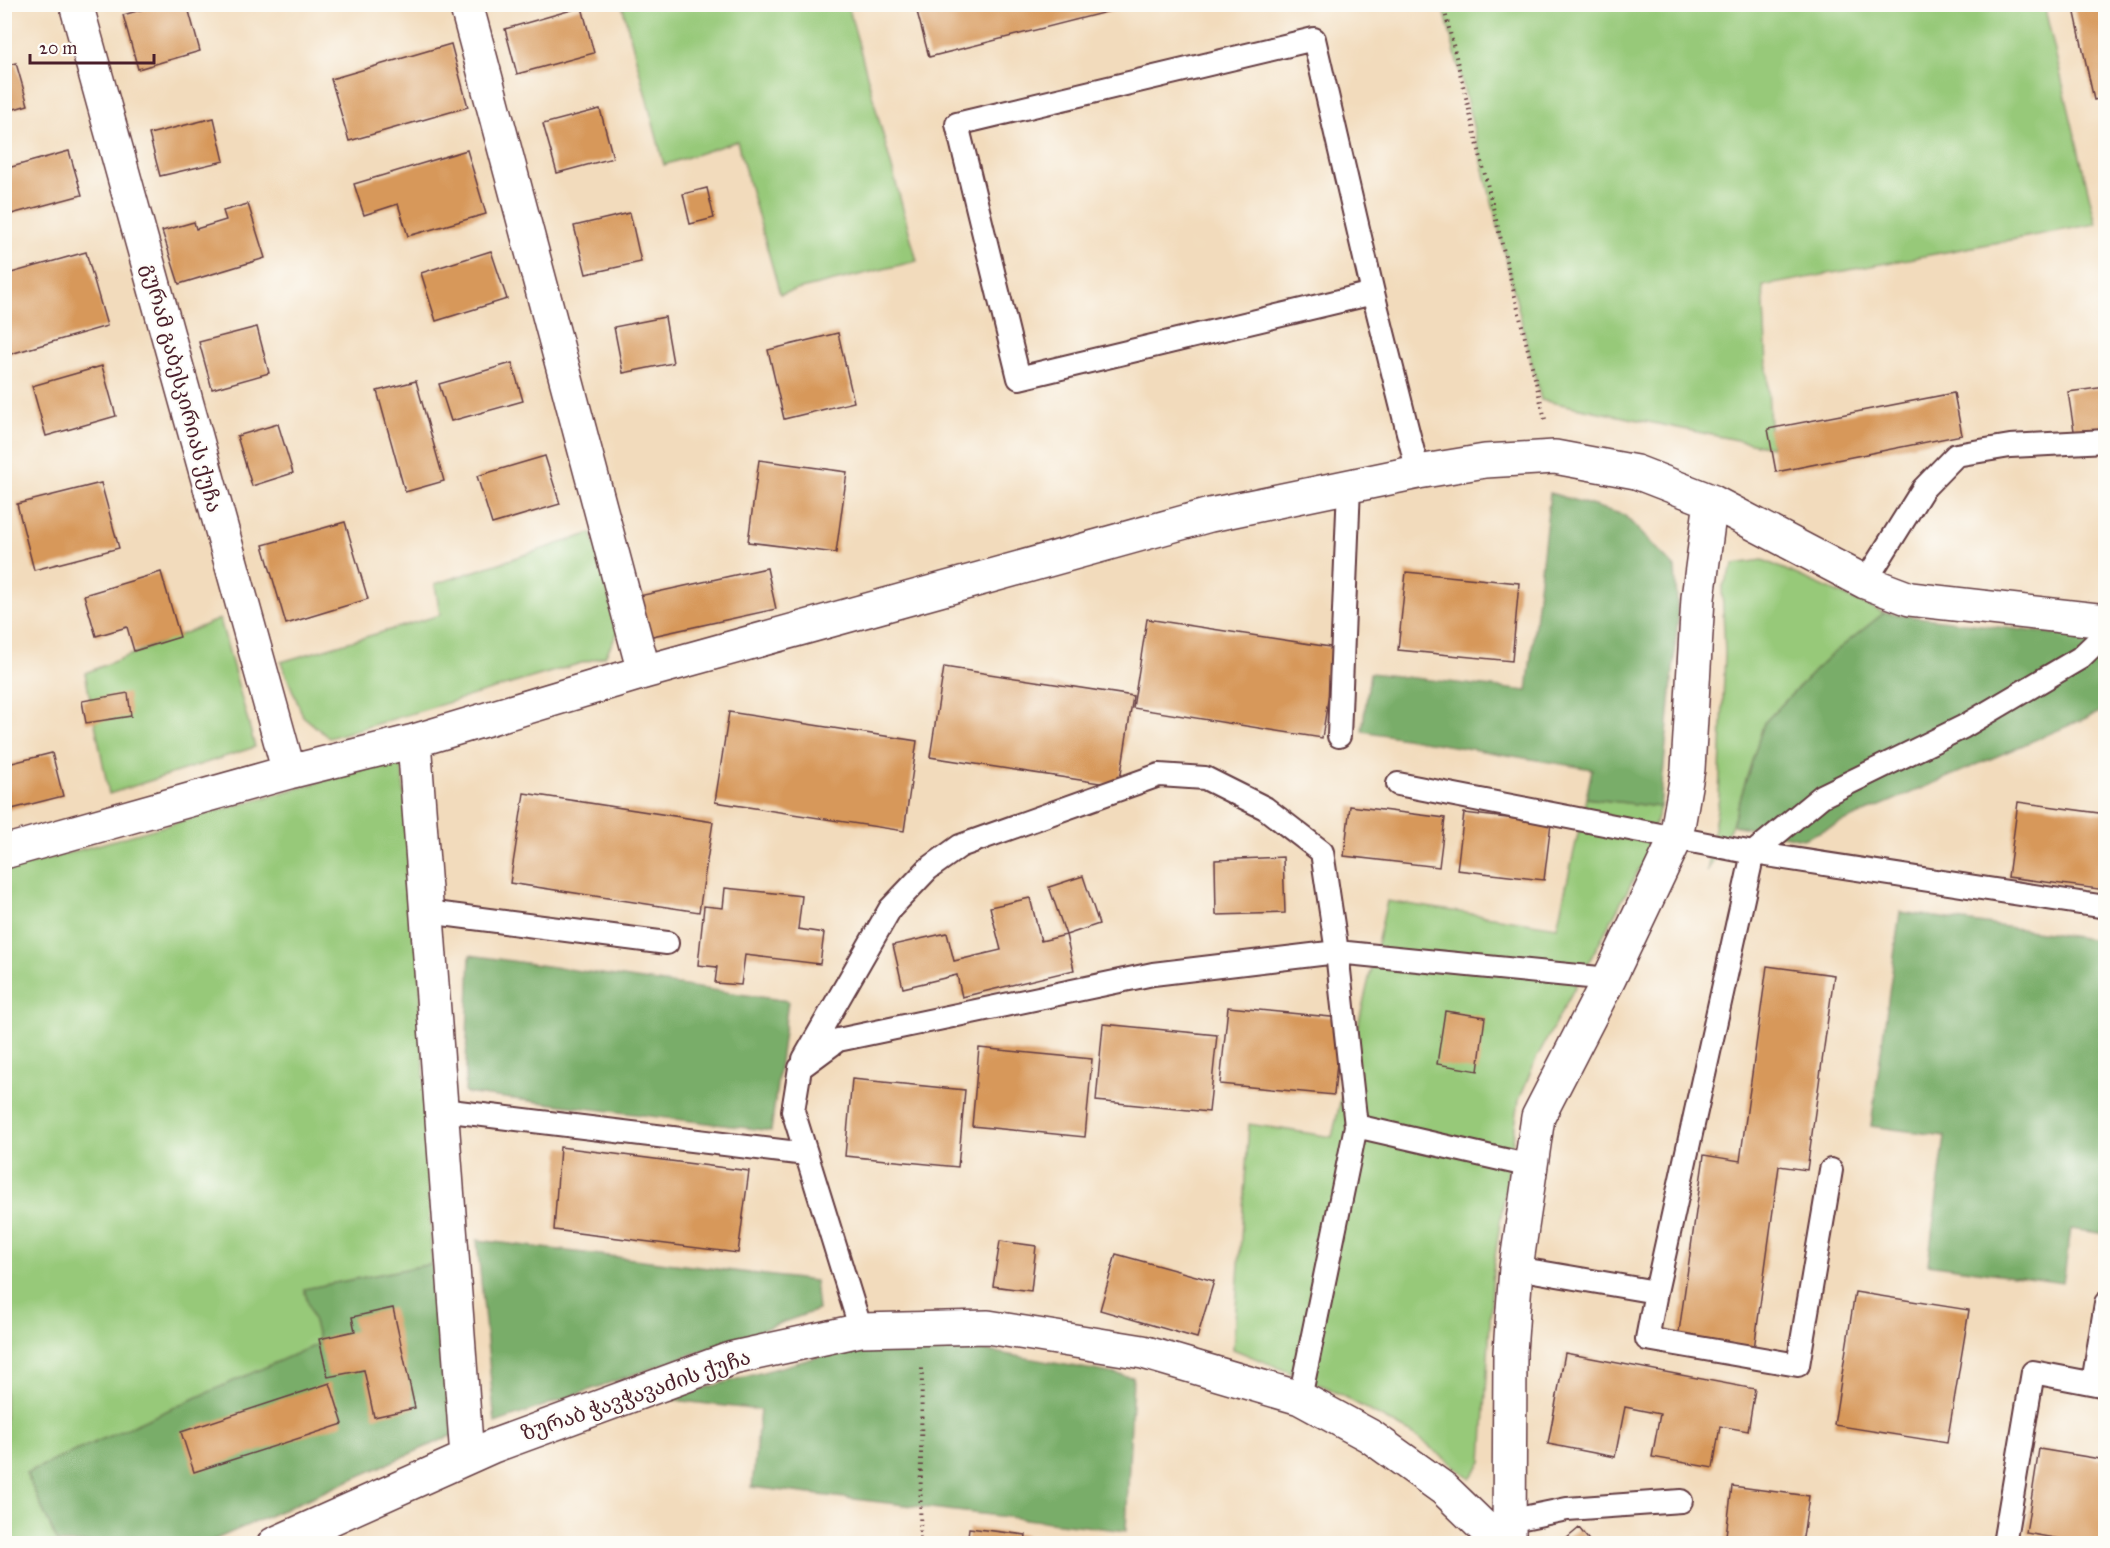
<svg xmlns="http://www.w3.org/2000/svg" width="2110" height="1548" viewBox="0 0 2110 1548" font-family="'IM FELL Great Primer','Noto Serif Georgian',serif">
<rect width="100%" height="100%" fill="#fdfcf7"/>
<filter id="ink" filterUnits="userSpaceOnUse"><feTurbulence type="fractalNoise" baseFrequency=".0167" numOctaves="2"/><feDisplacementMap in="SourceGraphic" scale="12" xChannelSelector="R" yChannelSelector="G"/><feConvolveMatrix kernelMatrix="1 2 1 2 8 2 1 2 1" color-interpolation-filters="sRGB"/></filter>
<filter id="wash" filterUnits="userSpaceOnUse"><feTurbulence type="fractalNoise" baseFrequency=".008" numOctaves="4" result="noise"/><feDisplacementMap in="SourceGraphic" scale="24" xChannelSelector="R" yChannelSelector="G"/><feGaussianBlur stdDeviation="1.35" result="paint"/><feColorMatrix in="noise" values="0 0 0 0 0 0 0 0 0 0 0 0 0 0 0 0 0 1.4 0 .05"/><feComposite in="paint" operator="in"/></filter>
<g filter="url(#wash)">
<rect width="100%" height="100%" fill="#f2dbbc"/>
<path fill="#97c979" stroke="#707452" stroke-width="1.5" d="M622 5H848L917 261 780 294 737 141 664 165Z
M1443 5H2044L2096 224 1763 286 1771 447 1541 400Z
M592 533 618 632 605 656 329 738 303 716 281 662 440 615 435 584Z
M1763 560 1884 613 1826 659 1764 723 1732 825 1707 872 1719 797 1725 653 1722 588 1734 564Z
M220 619 255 747 109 794 85 673Z
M401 759 419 950 432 1264 304 1289 320 1343 26 1473 58 1543 5 1544V871Z
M1586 798 1660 807 1644 860 1536 1059 1519 1100 1493 1269 1482 1462 1470 1478 1414 1435 1328 1388 1233 1349 1249 1124 1332 1137 1387 901 1557 927Z"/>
<path fill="#79ad69" stroke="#62664a" stroke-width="1.5" d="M1550 493 1624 515 1675 568 1678 618 1660 807 1586 798 1592 769 1362 731 1370 673 1527 691Z
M1884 613 2105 640V710L1803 839 1732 825 1764 723 1826 659Z
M1900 912 2105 941V1234L2071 1229 2063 1283 1928 1264 1945 1136 1871 1126Z
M470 955 788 1001 771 1131 465 1093Z
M477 1240 815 1281 818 1310 495 1423Z
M432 1264 453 1435 207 1543H58L26 1473 320 1343 304 1289Z
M977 1349 1133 1377 1126 1531 752 1487 760 1410 665 1399 843 1350Z"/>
<g id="blocks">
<path fill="#d7985a" d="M161 4H187L200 51 138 69 123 15Z
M915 4H1134V5L929 57Z
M2073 4H2106V97L2094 100Z
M582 7 594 53 517 74 505 29Z
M451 44 468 107 349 141 331 79Z
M16 63 28 105 4 112V66Z
M600 109 613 158 557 173 543 124Z
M214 118 224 161 160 176 149 134Z
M467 150 486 214 408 236 398 204 364 215 354 184Z
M69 151 82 195 4 216V169Z
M707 188 714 218 690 224 683 194Z
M248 204 265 258 179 284 162 231 194 222 196 229 226 220 223 211Z
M630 213 641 262 586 274 574 226Z
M491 251 507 299 436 321 421 273Z
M86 252 107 326 7 355 4 346V275Z
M665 317 673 363 623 373 614 327Z
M257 327 269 373 212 389 199 342Z
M838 333 854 402 784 419 768 350Z
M512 363 523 401 451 421 439 384Z
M102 366 116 416 46 436 32 386Z
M416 381 444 481 405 492 377 391Z
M2106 387V433L2075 437 2068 392Z
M1954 393 1962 435 1776 472 1768 429Z
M278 424 293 473 252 486 237 436Z
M545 456 560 504 492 524 477 476Z
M759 460 847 472 836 553 748 542Z
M101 483 119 548 34 570 17 504Z
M345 522 368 599 286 624 263 545Z
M767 568 776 609 648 637 639 596Z
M161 572 180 637 134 651 127 627 96 636 84 595Z
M1406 572 1519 583 1512 661 1398 650Z
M1147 619 1336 648 1322 738 1133 708Z
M944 667 1133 696 1119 786 930 757Z
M128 693 131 716 86 723 82 701Z
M729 712 917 741 904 831 715 802Z
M52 753 63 796 4 811V765Z
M524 793 713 822 699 912 510 883Z
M2018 802 2106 814V890L2008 877Z
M1350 806 1445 818 1439 867 1344 856Z
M1464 813 1551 823 1544 880 1457 870Z
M1283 857 1285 913 1216 915 1215 860Z
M1083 876 1099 924 1066 935 1049 887Z
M725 888 802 896 798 929 824 933 820 964 745 955 741 985 715 983 717 967 698 965 704 906 723 908Z
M1030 898 1041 941 1066 935 1074 970 962 997 957 975 903 988 893 945 947 933 954 961 1001 950 990 907Z
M1767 966 1834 975 1807 1170 1779 1166 1754 1349 1678 1339 1704 1155 1740 1161Z
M1228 1007 1341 1018 1334 1095 1220 1084Z
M1445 1011 1485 1017 1478 1071 1437 1064Z
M1103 1024 1217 1035 1209 1112 1096 1101Z
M979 1048 1092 1059 1085 1137 972 1126Z
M852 1079 965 1090 958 1167 845 1156Z
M560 1147 749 1171 738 1253 554 1230Z
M1000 1241 1036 1246 1031 1291 993 1286Z
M1116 1254 1214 1281 1197 1338 1100 1310Z
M1855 1292 1969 1310 1947 1443 1834 1425Z
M393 1308 415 1408 374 1417 364 1370 328 1377 319 1339 355 1331 352 1317Z
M1565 1353 1755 1389 1748 1431 1720 1426 1713 1468 1652 1457 1660 1414 1625 1407 1615 1457 1548 1444Z
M330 1383 343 1424 194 1472 181 1432Z
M2039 1449 2106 1460V1544H2088L2026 1533Z
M1732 1486 1809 1496 1802 1544H1725Z
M969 1528 1026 1535 1025 1544H967Z
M1579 1528 1592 1544H1560Z"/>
</g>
</g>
<g filter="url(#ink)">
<use href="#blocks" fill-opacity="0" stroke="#633b41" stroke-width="1.5"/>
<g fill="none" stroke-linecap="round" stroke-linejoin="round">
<g stroke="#633b41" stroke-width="26">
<path id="service" d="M1373 293 1019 378 957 124 1314 39 1373 293 1418 472
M1865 582 1923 489 1956 455 2010 446 2106 441
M1339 736 1349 486
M1398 784 1753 853 2106 907
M427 912 667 943
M804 1059 890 909 928 869 960 846 1159 775 1205 778 1265 808 1322 852 1337 952 1356 1126
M442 1110 806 1154
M1516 1268 1656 1292 1753 853 1822 796 1963 727 2080 658 2106 633
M1656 1292 1647 1339 1798 1365 1831 1170
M861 1330 793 1111 800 1068 838 1040 1153 974 1337 952 1609 979
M2093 1383 2106 1303
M1300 1398 1356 1126 1531 1166
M1508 1521 1567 1509 1681 1501
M2004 1544 2033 1372 2106 1386"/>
</g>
<g stroke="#633b41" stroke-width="36">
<path id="minor" d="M76 4 289 772
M466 4 644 672
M414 741 467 1457
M4 852 289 772 414 741 644 672 1210 515 1418 472 1485 461 1555 457 1636 472 1711 501 1865 582 1910 599 2106 621
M274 1544 493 1446 733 1358 861 1330 988 1327 1143 1352 1300 1398 1370 1436 1444 1489 1501 1544
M1509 1544 1510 1352 1516 1268 1538 1117 1609 979 1676 838 1688 769 1698 598 1711 501"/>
</g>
<path stroke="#633b41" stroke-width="4" stroke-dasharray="1.5 4.5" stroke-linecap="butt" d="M1443 4 1545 419
M920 1544 922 1367"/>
<use href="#service" stroke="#fff" stroke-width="22"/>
<use href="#minor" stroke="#fff" stroke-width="33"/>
</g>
</g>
<g text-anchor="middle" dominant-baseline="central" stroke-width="4.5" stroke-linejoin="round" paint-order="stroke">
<g font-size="21" fill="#4a1f2b" stroke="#fdfcf7">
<text transform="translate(182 388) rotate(75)">გურამ გაბესკირიას ქუჩა</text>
<text transform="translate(636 1395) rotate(-19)">ზურაბ ჭავჭავაძის ქუჩა</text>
</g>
</g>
<rect width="2110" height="1548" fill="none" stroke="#fdfcf7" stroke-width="24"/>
<path d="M30 54v9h124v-9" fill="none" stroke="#4a1f2b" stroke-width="3"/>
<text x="39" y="54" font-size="18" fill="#4a1f2b" stroke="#fdfcf7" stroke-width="4.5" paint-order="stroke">20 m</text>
</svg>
